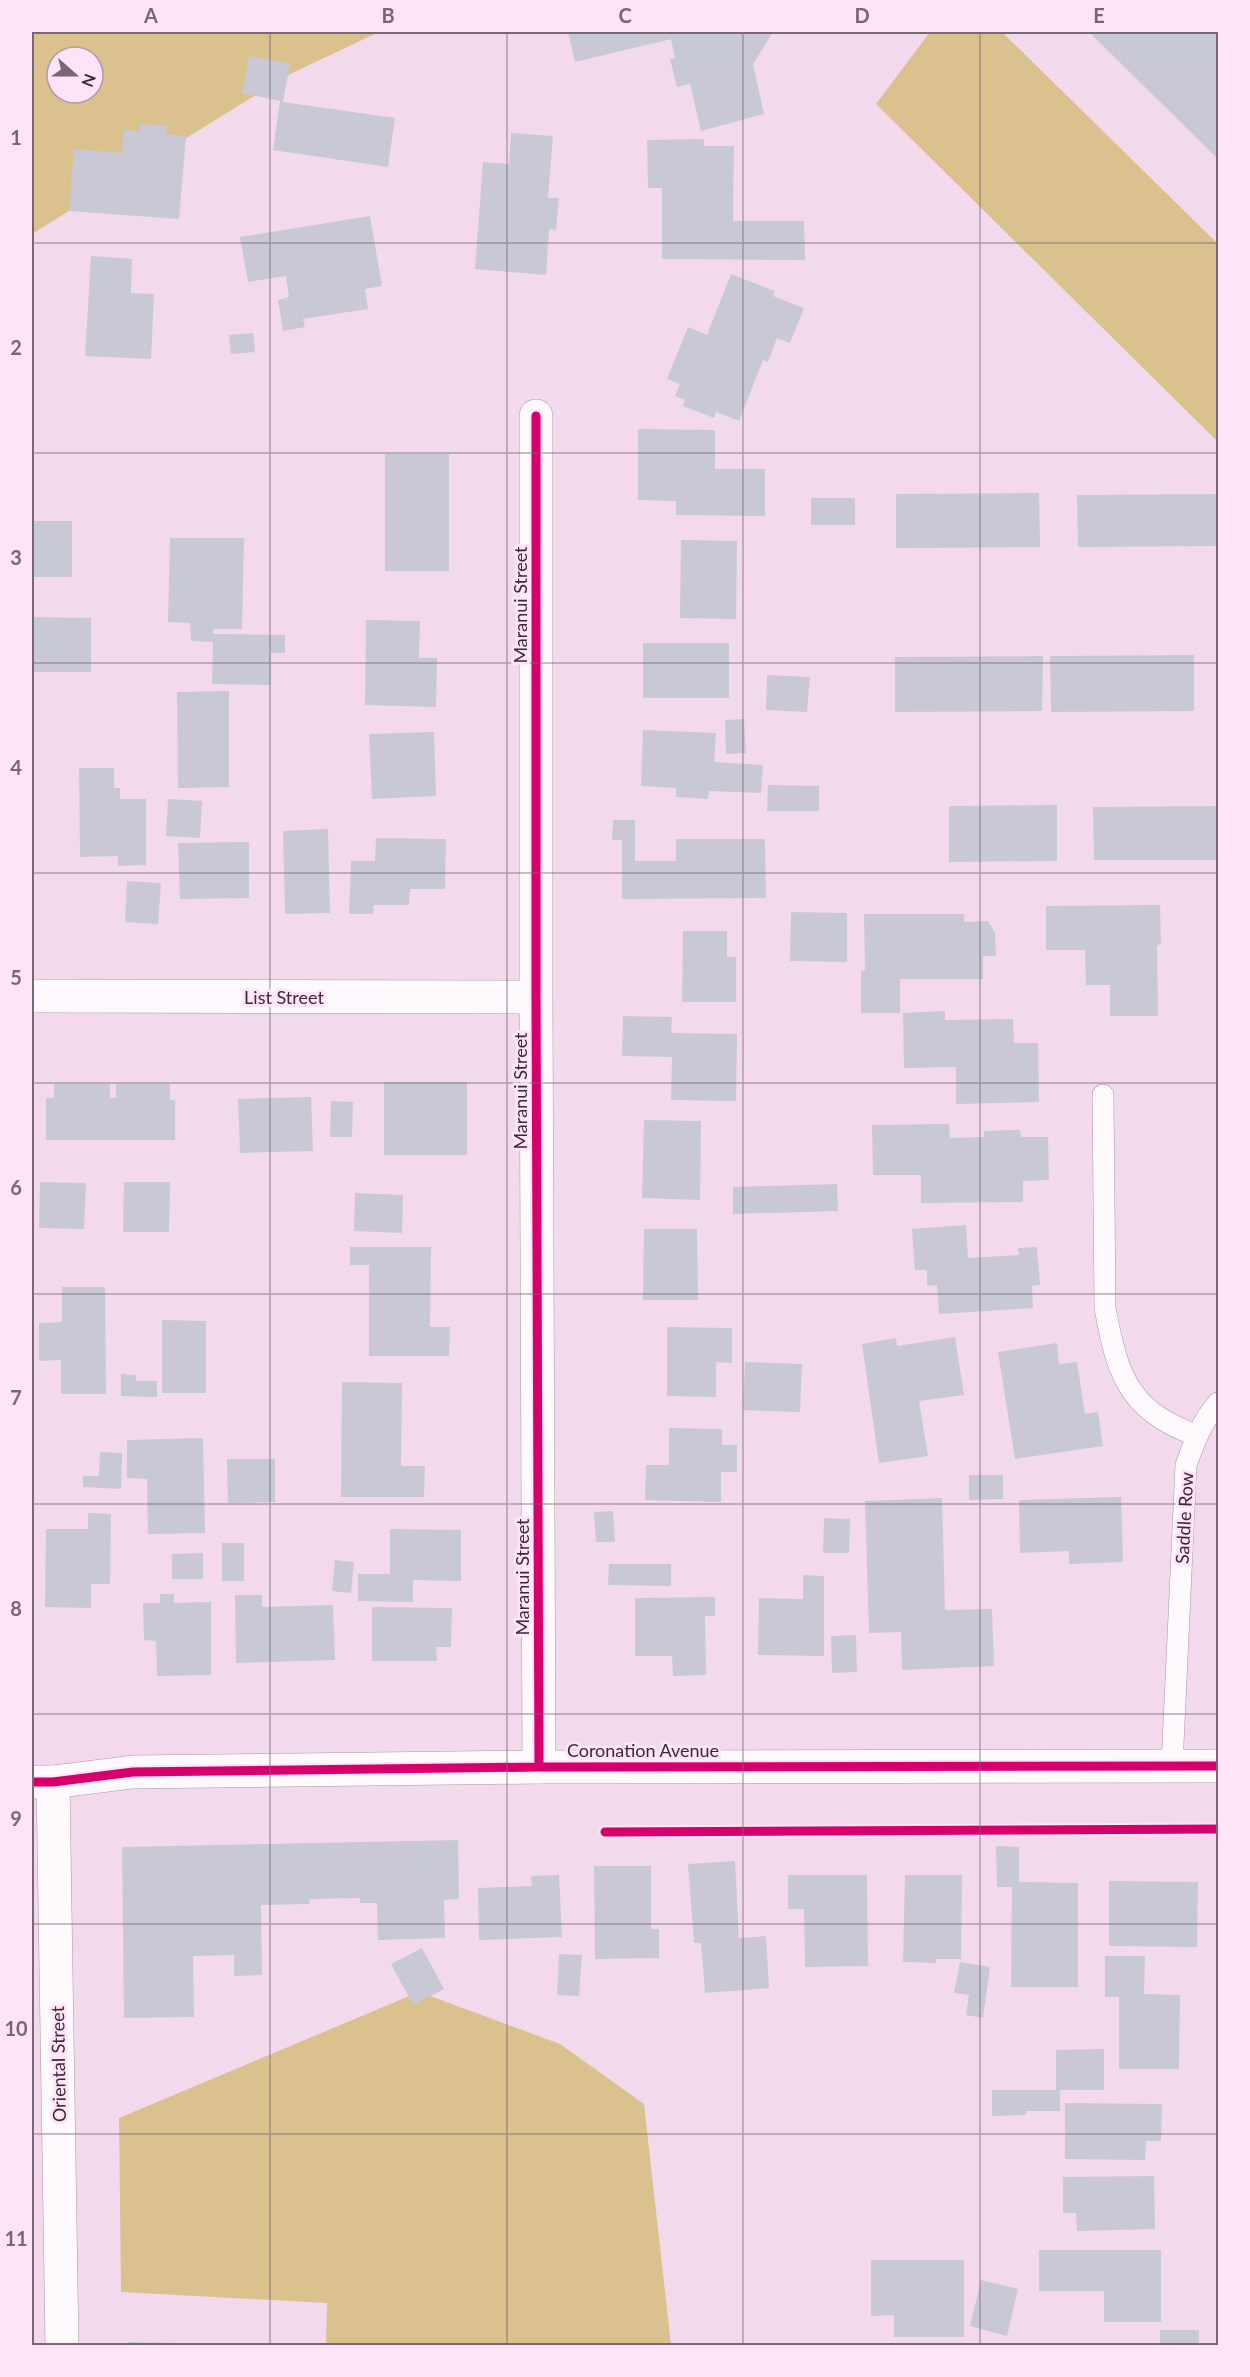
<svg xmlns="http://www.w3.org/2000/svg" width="1250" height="2377" viewBox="0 0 1250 2377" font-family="Lato,sans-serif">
<rect width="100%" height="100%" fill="#f2daec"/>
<path fill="#dac18e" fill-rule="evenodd" d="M32 32H379L286 76 32 234ZM57 57H93V93H57Z
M930 32H1002L1218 244V442L876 104Z
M419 1992 560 2044 644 2104 671 2345H326L327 2303 121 2292 119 2118Z"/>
<path fill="#c8c9d4" d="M568 32H773L753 64 764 114 701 131 690 84 677 87 670 59 675 58 671 39 575 62Z
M1089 32H1218V159Z
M249 56 290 64 283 102 395 118 388 167 273 150 280 101 242 93Z
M140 124 167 126 166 134 186 136 179 219 69 211 74 149 122 153 124 130 139 131Z
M511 133 553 136 548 198H559L556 230 549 229 546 275 475 269 483 162 509 164Z
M704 139V146H734L733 221H804L805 260 662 259V188H648L647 140Z
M370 216 382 286 365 289 368 309 303 319 305 327 283 331 278 300 289 297 286 276 248 282 240 237Z
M91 256 132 259 131 293 154 294 151 359 85 356Z
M731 274 775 291 773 296 804 308 790 343 777 338 768 362 763 360 739 421 716 412 714 418 683 406 685 400 675 396 680 384 667 379 688 327 707 335Z
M253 333 255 352 231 354 229 335Z
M638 429 715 430V469H765V516L676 515V501L638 500Z
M385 454H449V571H385Z
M1039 493 1040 547 896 548V494Z
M1218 494V546L1078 547 1077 495Z
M811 498H855V525H811Z
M32 521H72V577H32Z
M170 538H244L242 629H213V634L285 635V653H271V685L212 684 213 642 191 641 190 623 168 622Z
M681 540 737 541 736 619 680 618Z
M32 617 91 618V672H32Z
M366 620 420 621 419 658H437L436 707 365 705Z
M643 643H729V698H643Z
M1194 655V711L1051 712 1050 656Z
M1043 656 1042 711 895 712V657Z
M767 675 810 677 807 712 766 710Z
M229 691V787L178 788 177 692Z
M744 719 746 753 726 754 725 720Z
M643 730 716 733 714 762 763 765 761 793 709 791 708 799 676 797V788L641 786Z
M434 732 436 796 372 799 369 734Z
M79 768H114V788H120V799H146V865L118 866V856L80 857Z
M768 785 819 786V811H767Z
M168 799 202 801 200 838 166 836Z
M1057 805V861L949 862V806Z
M1218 806V860H1094L1093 807Z
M613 820H635V861H676V839H765L766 898 622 899V840H612Z
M328 829 330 913 285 914 283 831Z
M376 838 446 839 445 889H410L409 905H374L373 914H349L351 861H375Z
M249 842V898L180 899 178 843Z
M127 881 161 883 158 924 125 922Z
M1160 905 1161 944 1157 945 1158 1016H1110V985H1086L1085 950H1046V906Z
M791 912 847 913V962L790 961Z
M864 914H964V922L988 921 995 933 996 956H983V979H900V1013H861V971L865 970Z
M683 931H727V957H736V1002H682Z
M945 1011V1020L1013 1019 1014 1043H1038L1039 1102 956 1104V1067L904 1068 903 1013Z
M623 1016 672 1017 671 1033 737 1034 736 1101 671 1100 672 1057 622 1056Z
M384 1082H467V1155H384Z
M54 1084H110V1098H116V1084H170V1100H175V1140H46V1098H54Z
M311 1097 313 1151 240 1153 238 1099Z
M331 1101 353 1102 352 1137H330Z
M644 1120 701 1121 700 1200 642 1198Z
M949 1124 950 1138 984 1137V1131L1020 1130 1021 1137H1048L1049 1180 1023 1181V1202L921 1203V1175H873L872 1125Z
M40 1182 86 1183 84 1229 39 1228Z
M124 1182H170L169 1232H123Z
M837 1184 838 1211 733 1214V1187Z
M355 1193 403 1195 402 1233 354 1231Z
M966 1225 968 1258 1019 1255 1018 1248 1037 1247 1040 1285 1032 1286 1033 1308 939 1314 937 1285 927 1286V1270H915L912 1229Z
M644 1229H697L698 1300H643Z
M350 1247H431L430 1327H450L449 1356H369V1265H350Z
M62 1287H105L106 1394H61V1360L39 1361V1323L62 1322Z
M162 1320 206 1321V1393H162Z
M667 1327 732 1328V1363L716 1362V1397L667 1396Z
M955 1337 964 1395 919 1401 928 1456 879 1463 862 1344 896 1338 897 1346Z
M1057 1343 1059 1364 1077 1362 1085 1414 1098 1412 1103 1446 1015 1459 998 1352Z
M745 1362 802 1364 800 1412 743 1410Z
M121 1374 136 1375V1381H157V1397L121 1396Z
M342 1382 402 1383 401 1466H425L424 1497H341Z
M669 1428 722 1429V1445H737V1472H721V1502L645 1500 646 1465H669Z
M203 1438 205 1533 148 1534 147 1479 127 1478V1440Z
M100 1452 122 1453 121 1489 83 1487V1476H99Z
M227 1459H275V1502L228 1503Z
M969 1475H1003V1499L969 1500Z
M1121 1497 1123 1562 1069 1564V1551L1020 1553 1019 1500Z
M942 1498 945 1610 992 1609 994 1666 902 1670 901 1632 869 1633 865 1501Z
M613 1511 615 1542H596L594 1512Z
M88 1513 111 1514 110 1584H91V1608L45 1607 46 1529H88Z
M824 1518 850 1519 849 1553H823Z
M390 1529 461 1530V1581L413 1580V1602L358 1601V1574H390Z
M222 1543H244V1581H222Z
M203 1553V1579H172V1554Z
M335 1560 354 1562 351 1593 332 1591Z
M609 1564H671V1586L608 1585Z
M803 1575 824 1576V1656L758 1655 759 1598 803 1599Z
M160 1594H174V1603L211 1602V1675L157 1676 156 1641 144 1640 143 1603H160Z
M235 1595H262V1607L333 1605 335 1660 236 1663Z
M715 1597V1616H705L706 1675 673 1676 672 1656H635V1598Z
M372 1607 452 1608 451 1647H436L437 1661H372Z
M856 1635 857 1672 832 1673 831 1636Z
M458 1840 459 1899 444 1900 445 1938 378 1940 377 1903H360V1898L309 1899 310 1904 261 1905 262 1975 234 1976V1955L193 1956 194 2017 124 2018 122 1847Z
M996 1846 1019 1847V1882L1078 1883V1987H1011L1012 1887H997Z
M735 1861 739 1938 766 1936 769 1988 705 1993 701 1943H694L688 1864Z
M594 1866H651V1929H659V1958L595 1959Z
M559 1875 562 1937 479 1940 478 1888 532 1886 531 1876Z
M788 1875H867L868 1966 805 1967 804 1909H788Z
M905 1875H962L961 1959H936V1963L903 1962Z
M1109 1881 1198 1882 1197 1947 1109 1946Z
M422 1948 444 1989 413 2005 391 1964Z
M559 1954 582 1955 579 1996 557 1995Z
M1105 1956H1145L1144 1994 1180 1995 1179 2069H1119V1997H1105Z
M960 1962 990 1967 983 2018 966 2015 969 1995 954 1993Z
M1104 2049V2090H1060V2111H1026V2115L992 2116V2090H1056V2050Z
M1065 2103 1162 2104 1161 2141H1146L1145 2160 1065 2159Z
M1154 2176 1155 2229 1077 2231 1076 2213H1063V2177Z
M1039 2250H1161V2322H1104V2291H1039Z
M871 2260H964V2337H894V2315L871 2316Z
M981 2280 1018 2289 1007 2336 970 2326Z
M1160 2330H1199V2346H1160Z
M128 2342 175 2343V2346H128Z"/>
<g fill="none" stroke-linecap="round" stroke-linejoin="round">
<g stroke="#a896a3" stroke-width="22">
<path id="service" d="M1103 1095 1105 1308C1113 1350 1120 1392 1159 1417 1170 1425 1184 1430 1196 1436
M1172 1766 1186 1465C1194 1443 1202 1421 1218 1403"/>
</g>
<g stroke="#a896a3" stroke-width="34">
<path id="minor" d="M536 416V997L539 1767
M32 996 536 997
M53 1782 62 2346"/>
</g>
<g stroke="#a896a3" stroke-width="34">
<path id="trunk" d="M32 1782H53L133 1772 539 1767 1218 1766"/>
</g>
<use href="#service" stroke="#fdf9fc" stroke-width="21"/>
<use href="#minor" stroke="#fdf9fc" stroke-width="33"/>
<use href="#trunk" stroke="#fdf9fc" stroke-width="33"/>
<g stroke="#ffe3f7" stroke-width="13">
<path id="cycleway" d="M536 416V997L539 1767
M32 1782H53L133 1772 539 1767 1218 1766
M605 1832 1218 1829"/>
</g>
<use href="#cycleway" stroke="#d6006c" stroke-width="9"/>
</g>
<path fill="none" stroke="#7a6776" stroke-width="1.5" stroke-opacity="0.55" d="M270 32V2346M507 32V2346M743 32V2346M980 32V2346M32 243H1218M32 453H1218M32 663H1218M32 873H1218M32 1083H1218M32 1294H1218M32 1504H1218M32 1714H1218M32 1924H1218M32 2134H1218"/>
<g text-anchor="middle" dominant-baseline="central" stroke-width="6" stroke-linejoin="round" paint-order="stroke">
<g font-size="18" fill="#3a2936" stroke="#ffe3f7">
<text transform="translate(520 605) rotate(-90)">Maranui Street</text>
<text x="284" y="997">List Street</text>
<text transform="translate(520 1091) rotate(-90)">Maranui Street</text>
<text transform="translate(1184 1518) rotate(-87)">Saddle Row</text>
<text transform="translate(522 1577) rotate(-90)">Maranui Street</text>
<text x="643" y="1750">Coronation Avenue</text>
<text transform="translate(58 2064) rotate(-91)">Oriental Street</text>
</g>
</g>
<rect width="1250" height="2377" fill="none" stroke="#ffe3f7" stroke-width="66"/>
<g transform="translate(75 75) rotate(111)"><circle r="28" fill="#ffe3f7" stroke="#b099aa" stroke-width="1.5"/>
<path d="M0-4.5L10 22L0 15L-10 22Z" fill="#7a6776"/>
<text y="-9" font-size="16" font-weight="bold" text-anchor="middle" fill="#3a2936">N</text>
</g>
<rect x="33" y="33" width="1184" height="2311" fill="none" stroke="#7a6776" stroke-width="2"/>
<g font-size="20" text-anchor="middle" font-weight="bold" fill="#7a6776">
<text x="151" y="23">A</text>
<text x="388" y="23">B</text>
<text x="625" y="23">C</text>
<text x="862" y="23">D</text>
<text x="1099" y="23">E</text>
<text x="16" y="145">1</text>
<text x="16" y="355">2</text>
<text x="16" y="565">3</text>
<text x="16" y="775">4</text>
<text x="16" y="985">5</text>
<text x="16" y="1195">6</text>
<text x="16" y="1405">7</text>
<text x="16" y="1616">8</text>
<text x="16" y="1826">9</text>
<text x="16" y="2036">10</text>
<text x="16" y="2246">11</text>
</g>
</svg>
